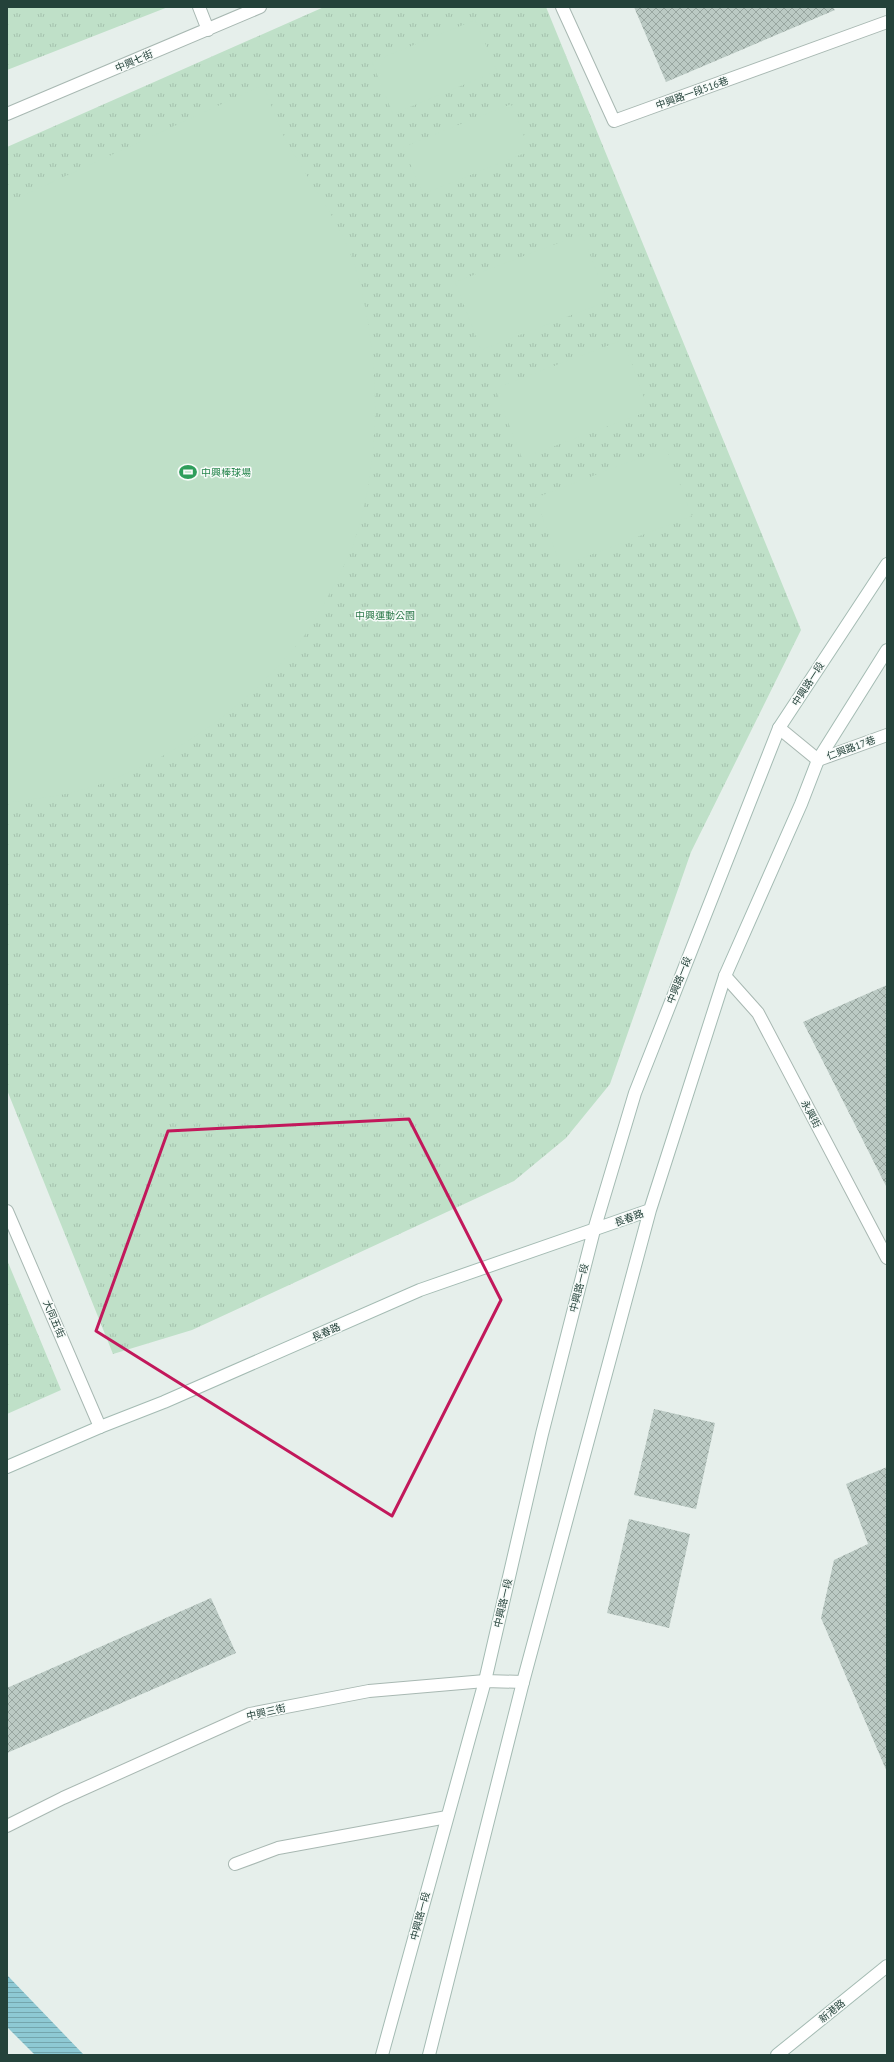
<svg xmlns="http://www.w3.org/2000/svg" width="894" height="2062" viewBox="0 0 894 2062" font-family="'PT Sans','Noto Sans TC',sans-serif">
<defs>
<pattern id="park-tufts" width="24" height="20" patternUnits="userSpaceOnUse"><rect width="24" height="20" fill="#bfe0c8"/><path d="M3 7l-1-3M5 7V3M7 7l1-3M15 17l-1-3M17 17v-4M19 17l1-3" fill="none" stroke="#a4c1ad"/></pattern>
<pattern id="water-rules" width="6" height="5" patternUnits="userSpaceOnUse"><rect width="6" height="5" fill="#8ec9d4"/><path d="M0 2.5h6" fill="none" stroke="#74a5ad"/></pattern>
<pattern id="building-cross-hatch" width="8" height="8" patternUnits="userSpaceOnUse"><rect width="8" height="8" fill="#bbcac4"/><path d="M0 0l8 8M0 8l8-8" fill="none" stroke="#98a6a0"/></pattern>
</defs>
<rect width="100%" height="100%" fill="#e6efeb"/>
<path fill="url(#park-tufts)" d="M7 7H168L7 70Z
M324 7H546L801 630 691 852 610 1084 566 1138 514 1181 192 1330 113 1354 7 1090V147Z
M7 1260 61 1390 7 1414Z"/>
<path fill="#bfe0c8" d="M475 20 497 71 393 114 372 62Z
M263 85C272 105 278 127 289 146 313 188 344 226 357 274 382 361 382 466 351 551 347 561 341 571 336 581 325 602 313 626 297 645 245 708 173 759 95 786 69 795 40 798 13 802L7 805V203Z
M511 104 530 151 423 194 403 147Z
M582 234 608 301 481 350 455 282Z
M623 340 649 411 522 458 495 388Z
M666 448 692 516 561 566 535 498Z"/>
<path fill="url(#water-rules)" d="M7 1975 84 2055H35L7 2027Z"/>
<path fill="url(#building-cross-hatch)" d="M634 7H833L835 10 666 82Z
M887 985V1188L803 1022Z
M654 1409 715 1423 696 1509 634 1495Z
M887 1467V1772L821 1618 834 1560 868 1544 846 1484Z
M629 1519 690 1534 669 1628 607 1613Z
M211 1598 236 1653 7 1753V1688Z"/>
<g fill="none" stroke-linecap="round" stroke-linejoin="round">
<g stroke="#a8b8b2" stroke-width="14">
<path id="lane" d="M562 7 614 121 887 22
M779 728 818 760 887 735
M725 976 758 1013 887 1258
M235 1864 278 1848 447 1817"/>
</g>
<g stroke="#a8b8b2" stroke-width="14">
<path id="street" d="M199 7 208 30
M7 114 260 7
M7 1211 100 1427
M7 1826 63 1798 250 1714 369 1691 485 1681 523 1682"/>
</g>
<g stroke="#a4bbb3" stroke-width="14">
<path id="secondary" d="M7 1467 100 1427 164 1402 420 1290 650 1210
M382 2055 485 1681 542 1434 594 1230 635 1093 779 728 887 564
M429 2055 523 1682 650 1210 725 976 801 804 818 760 887 650
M777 2055 887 1966"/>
</g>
<use href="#lane" stroke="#fff" stroke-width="12"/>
<use href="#street" stroke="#fff" stroke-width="12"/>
<use href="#secondary" stroke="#fff" stroke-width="12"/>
</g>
<path fill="none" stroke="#c2185b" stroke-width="3" stroke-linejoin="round" d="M409 1119 501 1300 392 1516 96 1331 168 1131Z"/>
<defs>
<g id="stadium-bare" transform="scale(1.38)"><path d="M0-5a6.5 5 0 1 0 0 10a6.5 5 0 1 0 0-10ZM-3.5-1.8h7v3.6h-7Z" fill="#2e9e5b" stroke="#f7fbf9" stroke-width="2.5" paint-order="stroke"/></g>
</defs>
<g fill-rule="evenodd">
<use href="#stadium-bare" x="188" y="472"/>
</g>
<g text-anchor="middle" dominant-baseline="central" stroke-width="3" stroke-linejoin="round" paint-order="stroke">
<g font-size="10" fill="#24423a" stroke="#f7fbf9">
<text transform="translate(134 61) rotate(-23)">中興七街</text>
<text transform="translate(692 93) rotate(-20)">中興路一段516巷</text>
<text transform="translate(808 684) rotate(-57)">中興路一段</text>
<text transform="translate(851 748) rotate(-20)">仁興路17巷</text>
<text transform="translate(679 980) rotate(-68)">中興路一段</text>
<text transform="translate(811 1114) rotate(62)">永興街</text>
<text transform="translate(629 1218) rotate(-20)">長春路</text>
<text transform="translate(579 1288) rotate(-76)">中興路一段</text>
<text transform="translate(54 1319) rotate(67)">大同五街</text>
<text transform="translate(326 1332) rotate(-24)">長春路</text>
<text transform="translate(503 1603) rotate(-77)">中興路一段</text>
<text transform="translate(266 1712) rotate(-13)">中興三街</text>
<text transform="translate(420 1916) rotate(-75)">中興路一段</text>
<text transform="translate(832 2011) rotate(-39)">新港路</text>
</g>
<g font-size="10" fill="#27864d" stroke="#f7fbf9" text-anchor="start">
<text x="201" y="472">中興棒球場</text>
</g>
<g font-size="10" fill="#2d7a4b" stroke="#f7fbf9">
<text x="385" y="615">中興運動公園</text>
</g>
</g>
<rect width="894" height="2062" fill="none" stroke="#24423a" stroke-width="16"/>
</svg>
